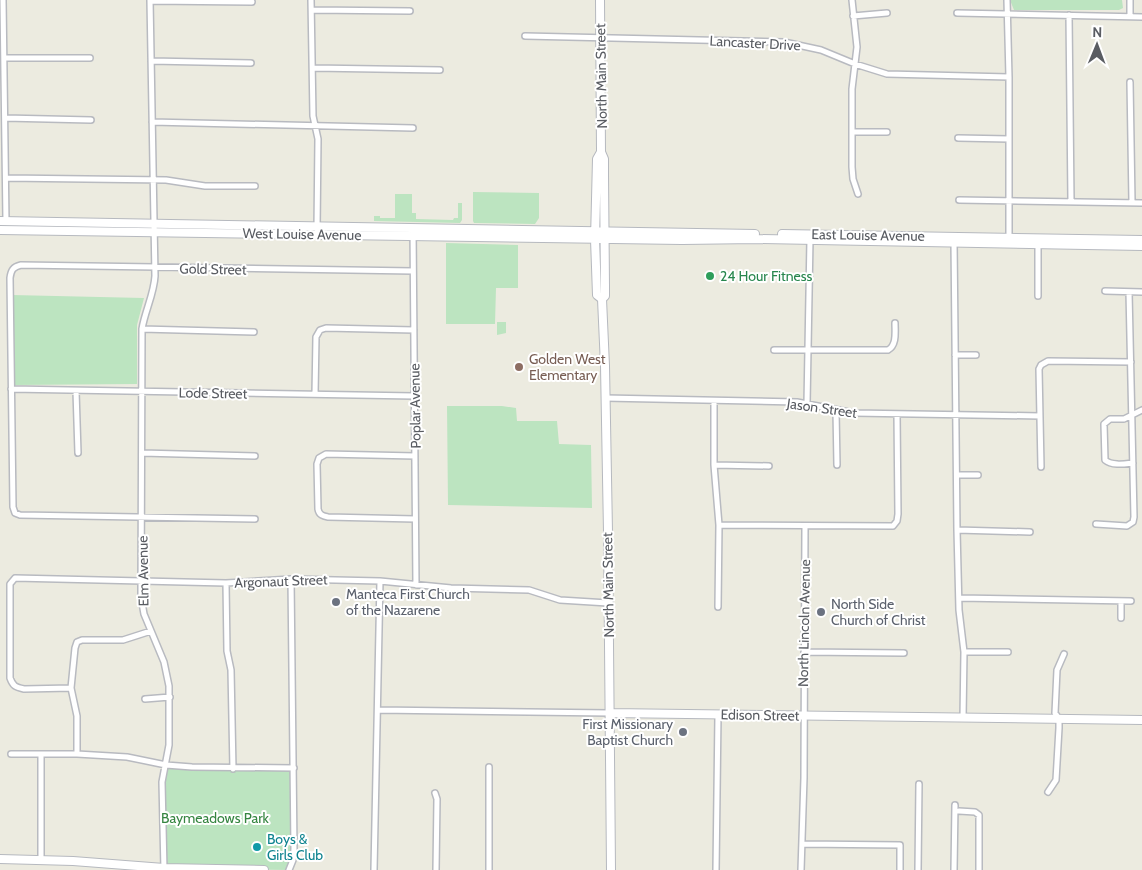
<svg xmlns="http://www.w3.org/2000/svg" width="1142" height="870" viewBox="0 0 1142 870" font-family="Cabin,sans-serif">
<rect width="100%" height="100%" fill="#ecebe0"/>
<path fill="#bce4c0" d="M1010 0H1122L1123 8 1119 10H1014Z
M473 192 539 193V218L535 224 474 223 473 221Z
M395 194H412V213H416V219L453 220 454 218H458V203H462V220L460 223 374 221V216H380V218H395Z
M446 243 518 245V288H496L495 324H446Z
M12 295 144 298 137 325V384L14 385Z
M497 322H506V333L497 335Z
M447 406H502L516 408 517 421H557L559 444 591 445 592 508 448 505Z
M166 765 294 768V848L289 870 164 868 162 782Z"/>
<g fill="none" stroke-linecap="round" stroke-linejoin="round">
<g stroke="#b8bac0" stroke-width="8">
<path id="street" d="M3 0 6 221
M150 0 155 276C154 294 145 311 142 329L141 597 144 614 164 662 169 686V745L162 782 164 870
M311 0 313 116 318 139 317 229
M852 0 857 47 852 89V167L853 179 858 194
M1007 0 1009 77V238
M1130 0V16
M150 1 252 2
M312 10 410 11
M957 13 1142 17
M1069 15 1071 201
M853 16 887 13
M525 36 784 42 821 50 855 64 887 74 1009 77
M4 58H90
M151 61 251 63
M313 68 440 70
M1130 82 1132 202
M5 118 91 120
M152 122 413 128
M852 132H887
M958 138 1009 139
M6 178 166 180 205 186H255
M959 200 1142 203
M413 228 416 585
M954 241 957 530 959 610 964 652 963 718
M1105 291 1142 292
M1038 296V245
M142 329 254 332
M774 350H888C897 345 895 332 895 323
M955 355H976
M11 389 414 396
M76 391 78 453
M315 394 316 337 320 330 326 328 414 330
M605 398 797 402 854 413 1040 416
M714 401V465L719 525 718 607
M807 404 810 239
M836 411 837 465
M142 453 255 456
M415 456 326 454 319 458 317 464 318 509C319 515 323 516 328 517L415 519
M1133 463C1124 464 1112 466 1105 460L1104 424 1110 419H1124L1142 410
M714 465 769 466
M1041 467 1039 369 1041 365 1048 361 1131 362
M957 475H978
M255 519 20 515 15 513 13 507 10 278C11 270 13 267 21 265L413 271
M1096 524 1127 526 1133 522 1134 517 1129 292
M719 525 893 526 897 521 898 514 897 414
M957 530 1030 532
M226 583 227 651 231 670 233 769
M959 598 1131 601
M1121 601V618
M804 652 904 653
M964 652H1008
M71 688 24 689C15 687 13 686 10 678V584L15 578 226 583 291 579 380 581 451 588 529 590 560 600 608 603
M145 699 170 697
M378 710 610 713
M11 754H77L127 757 166 765 192 767 294 768
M77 754V716L71 688 75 648 77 642 82 640H123L151 631
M1048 792 1056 780 1059 728V719L1055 713 1057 670 1064 654
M435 793 437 799 436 870
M959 811 975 812 979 815V870
M802 844 900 845V870
M41 859V754
M289 870 293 860 294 849 291 579
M374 870 380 581
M489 870V767
M716 870 718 715
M801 870 804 778 805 526
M918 870 919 784
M954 870 955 805"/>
</g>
<g stroke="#b6b9bf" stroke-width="10">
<path id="secondary" d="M600 0 601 152 604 159V175L605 286V296L602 299 605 366 608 532 611 870
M601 152 597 159 595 239 597 295 602 299
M0 221 755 234
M0 230 682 240 756 239 1142 246
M782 234 1142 240
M610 713 1142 720
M0 859 73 861 164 868 264 870"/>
</g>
<use href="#street" stroke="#fff" stroke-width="5"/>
<use href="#secondary" stroke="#fff" stroke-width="8"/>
</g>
<circle fill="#2e9e5b" stroke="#fff" stroke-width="2" cx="710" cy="276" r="5"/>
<circle fill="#8d6e63" stroke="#fff" stroke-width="2" cx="519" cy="367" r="5"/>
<g fill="#6b7280" stroke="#fff" stroke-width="2">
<circle cx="336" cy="602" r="5"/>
<circle cx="821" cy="612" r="5"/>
<circle cx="683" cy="732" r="5"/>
</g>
<circle fill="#0f9aa8" stroke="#fff" stroke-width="2" cx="257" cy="847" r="5"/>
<g text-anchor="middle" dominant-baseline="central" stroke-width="4" stroke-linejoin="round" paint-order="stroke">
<g font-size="14" fill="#595c62" stroke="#fff">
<text transform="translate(755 43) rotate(3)">Lancaster Drive</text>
<text transform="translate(601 76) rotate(-91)">North Main Street</text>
<text transform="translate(302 234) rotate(1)">West Louise Avenue</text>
<text transform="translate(868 235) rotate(1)">East Louise Avenue</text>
<text transform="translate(213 269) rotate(1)">Gold Street</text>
<text transform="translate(213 393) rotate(1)">Lode Street</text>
<text transform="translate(415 406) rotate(-91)">Poplar Avenue</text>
<text transform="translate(822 408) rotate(8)">Jason Street</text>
<text transform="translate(143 571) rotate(-91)">Elm Avenue</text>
<text transform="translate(281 581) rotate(-2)">Argonaut Street</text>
<text transform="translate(608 585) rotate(-91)">North Main Street</text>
<text transform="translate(804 623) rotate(-89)">North Lincoln Avenue</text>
<text transform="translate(760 715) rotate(1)">Edison Street</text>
</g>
<g font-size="14" fill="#27864d" stroke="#fff" text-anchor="start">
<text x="720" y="276">24 Hour Fitness</text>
</g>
<g font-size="14" fill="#785e54" stroke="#fff" text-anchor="start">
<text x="529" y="359">Golden West<tspan x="529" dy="16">Elementary</tspan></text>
</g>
<g font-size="14" fill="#5b616d" stroke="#fff" text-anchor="start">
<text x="346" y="594">Manteca First Church<tspan x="346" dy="16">of the Nazarene</tspan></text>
<text x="831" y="604">North Side<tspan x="831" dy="16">Church of Christ</tspan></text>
<text x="673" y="724" text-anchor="end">First Missionary<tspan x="673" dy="16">Baptist Church</tspan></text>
</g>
<g font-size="14" fill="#358540" stroke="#fff">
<text x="215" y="818">Baymeadows Park</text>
</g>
<g font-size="14" fill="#0d838f" stroke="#fff" text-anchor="start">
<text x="267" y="839">Boys &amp;<tspan x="267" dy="16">Girls Club</tspan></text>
</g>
</g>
<g transform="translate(1097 45) rotate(1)" stroke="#ffffff" stroke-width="4" paint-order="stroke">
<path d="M0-4L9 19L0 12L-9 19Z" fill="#595c62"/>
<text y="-8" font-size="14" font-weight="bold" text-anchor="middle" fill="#595c62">N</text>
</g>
</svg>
